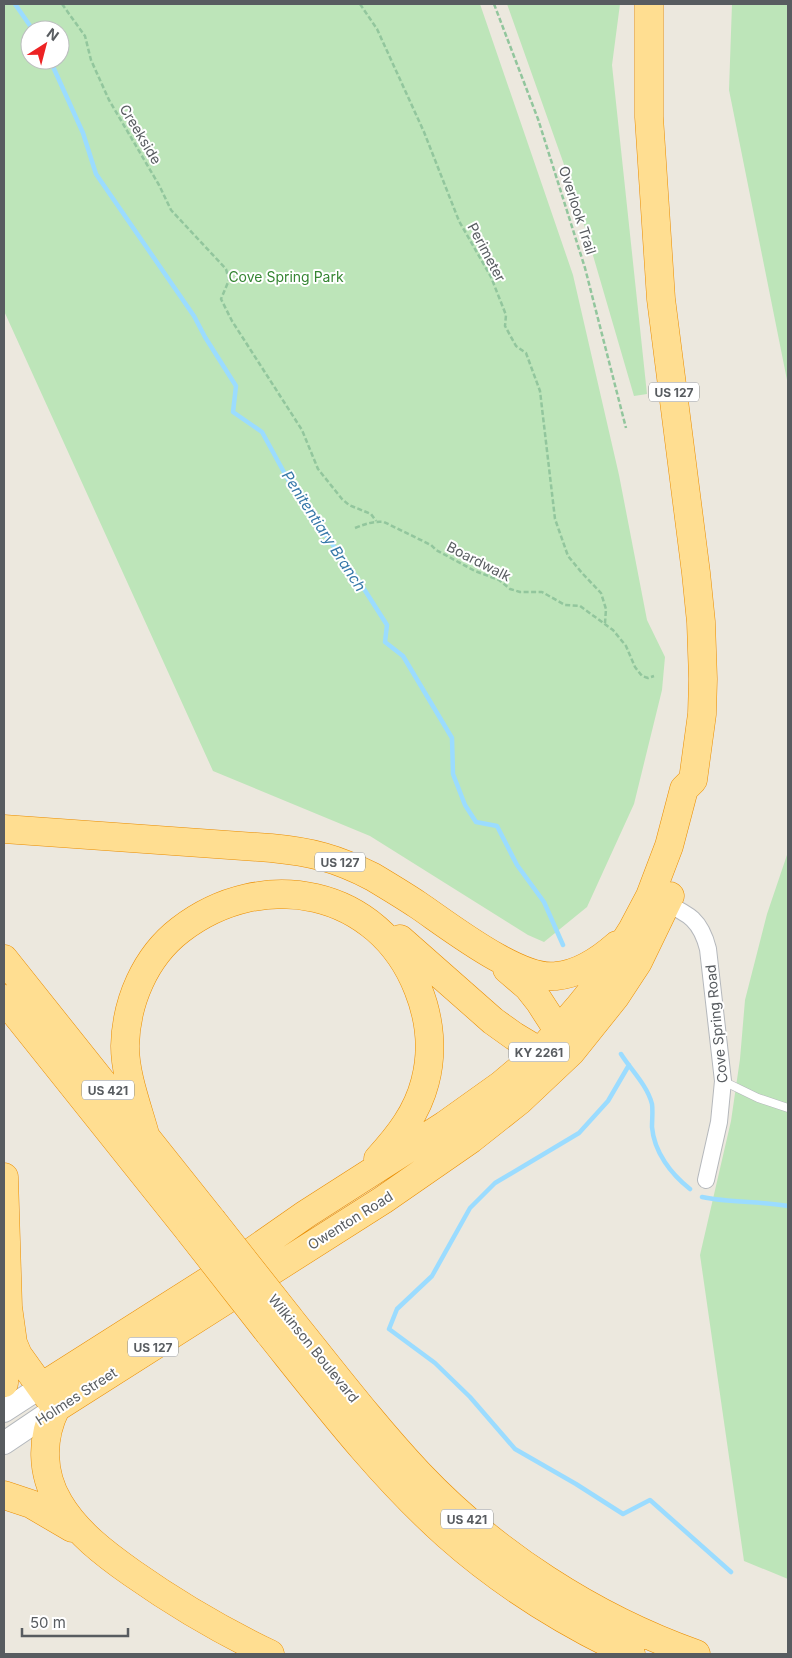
<svg xmlns="http://www.w3.org/2000/svg" width="792" height="1658" viewBox="0 0 792 1658" font-family="Inter,sans-serif">
<rect width="100%" height="100%" fill="#ece8de"/>
<path fill="#bde5b9" fill-rule="evenodd" d="M4 4H480L573 275 619 475 647 620 665 657 662 690 634 804 587 907 544 942 528 935 370 836 213 771 4 311ZM30 30H60V60H30Z
M507 4H620L612 65 647 394 634 396 578 204Z
M732 4H788V385L729 90Z
M788 852V1579L744 1561 700 1255 731 1121 740 1059 745 1000 767 914Z"/>
<g fill="none" stroke-linecap="round" stroke-linejoin="round">
<path stroke="#9bdcff" stroke-width="4.5" d="M15 4 33 30
M50 60 83 133 96 174 194 316 205 337 236 386 233 412 262 432 297 496 357 578 387 625 385 642 403 656 452 738 453 774 465 805 476 822 497 826 517 865 544 902 563 945
M621 1054C631 1070 647 1085 652 1104 653 1111 652 1120 652 1127 654 1152 671 1174 690 1189
M629 1065 608 1101 579 1133 495 1183 470 1208 432 1276 397 1309 389 1329 435 1363 470 1397 515 1449 576 1484 623 1514 650 1500 731 1572
M702 1197C731 1203 760 1201 788 1206"/>
<g stroke="#b5b8bc" stroke-width="9">
<path id="service" d="M723 1081 758 1098 788 1108"/>
</g>
<g stroke="#b5b8bc" stroke-width="18">
<path id="minor" d="M659 900C686 913 700 917 708 949L723 1081 719 1122 706 1180"/>
</g>
<g stroke="#b3b7bc" stroke-width="24">
<path id="secondary" d="M4 1411 41 1387
M4 1443 56 1408"/>
</g>
<g stroke="#ea8d00" stroke-width="29">
<path id="trunk" d="M4 829 271 848C312 852 336 858 373 877 388 886 403 895 418 905 449 926 519 981 556 976 579 974 600 960 617 945
M400 939 493 1021 514 1036 554 1060
M4 959 212 1220
M507 969 528 987 539 1001 568 1046
M4 999 190 1232
M146 1138C138 1108 125 1076 125 1046 126 1002 145 957 180 930 263 866 379 889 418 989 430 1019 433 1052 425 1082 417 1113 399 1136 378 1159
M4 1177 8 1307 13 1343 18 1355 51 1401
M290 1319C332 1371 373 1425 419 1474 494 1553 592 1617 696 1654
M269 1333C325 1403 380 1475 447 1535 502 1584 565 1623 631 1654
M4 1383 7 1334
M41 1387 230 1267 306 1214 445 1125 501 1085 540 1052 578 1008 599 982 632 930 650 896 669 846 684 789 693 780 702 714 703 679 701 622 696 573 661 299 649 117V4
M56 1408 383 1200 471 1139 519 1101 571 1052 615 997 638 962 670 896
M56 1408C41 1438 41 1473 59 1503 76 1532 105 1554 132 1573 176 1604 222 1631 270 1654
M4 1495 31 1504 72 1528"/>
</g>
<path stroke="#92c69d" stroke-width="2.5" stroke-dasharray="5 2.5" stroke-linecap="butt" d="M62 4 85 36 91 60 109 100 159 185 171 210 226 269 229 280 221 299 232 321 302 430 318 469 342 499 349 505 371 514 376 521
M360 4 377 29 424 132 459 221 491 277 506 315 505 326 516 346 526 353 540 391 555 519 568 556 582 573 601 593 606 609 605 623
M494 4 538 119 585 268 626 428
M355 528C365 524 373 521 384 522L431 545 436 550 475 571 499 580 510 589 520 592H542L565 605 580 606 613 630 626 646 635 667 642 676 648 678 654 676"/>
<use href="#service" stroke="#fff" stroke-width="8"/>
<use href="#minor" stroke="#fff" stroke-width="16"/>
<use href="#secondary" stroke="#fff" stroke-width="22"/>
<use href="#trunk" stroke="#ffde91" stroke-width="28"/>
<g stroke="#ea8d00" stroke-width="29" stroke-linecap="butt">
<path id="trunk-bridge" d="M212 1220 290 1319
M190 1232 269 1333"/>
</g>
<use href="#trunk-bridge" stroke="#ffde91" stroke-width="28"/>
</g>
<g text-anchor="middle" dominant-baseline="central" stroke-width="4" stroke-linejoin="round" paint-order="stroke">
<g fill="#fff" stroke="#8a8d90" stroke-width="1">
<rect x="649" y="382.5" width="50" height="19" rx="4"/>
<rect x="315" y="852.5" width="50" height="19" rx="4"/>
<rect x="509" y="1042.5" width="60" height="19" rx="4"/>
<rect x="82" y="1080.5" width="52" height="19" rx="4"/>
<rect x="128" y="1337.5" width="50" height="19" rx="4"/>
<rect x="441" y="1509.5" width="52" height="19" rx="4"/>
</g>
<g font-size="12" font-weight="bold" fill="#585c60">
<text x="674" y="392">US 127</text>
<text x="340" y="862">US 127</text>
<text x="539" y="1052">KY 2261</text>
<text x="108" y="1090">US 421</text>
<text x="153" y="1347">US 127</text>
<text x="467" y="1519">US 421</text>
</g>
<g font-size="14" fill="#585c60" stroke="#fff">
<text transform="translate(141 134) rotate(59)">Creekside</text>
<text transform="translate(578 210) rotate(72)">Overlook Trail</text>
<text transform="translate(487 252) rotate(62)">Perimeter</text>
<text transform="translate(479 561) rotate(27)">Boardwalk</text>
<text transform="translate(716 1024) rotate(-96)">Cove Spring Road</text>
<text transform="translate(350 1220) rotate(-32)">Owenton Road</text>
<text transform="translate(314 1348) rotate(51)">Wilkinson Boulevard</text>
<text transform="translate(76 1396) rotate(-33)">Holmes Street</text>
</g>
<g font-size="14" fill="#358532" stroke="#fff">
<text x="286" y="276">Cove Spring Park</text>
</g>
<g font-size="15" font-style="italic" fill="#3678a9" stroke="#fff">
<text transform="translate(324 531) rotate(57)">Penitentiary Branch</text>
</g>
</g>
<rect width="792" height="1658" fill="none" stroke="#585c60" stroke-width="10"/>
<g transform="translate(45 45) rotate(36)"><circle r="24" fill="#ffffff" stroke="#bcbebf"/>
<path d="M0-4L9 19L0 12L-9 19Z" fill="#ed2324"/>
<text y="-8" font-size="14" font-weight="bold" text-anchor="middle" fill="#585c60">N</text>
</g>
<path d="M22 1628v8h106v-8" fill="none" stroke="#585c60" stroke-width="2.5"/>
<text x="30" y="1628" font-size="15" fill="#585c60" stroke="#ffffff" stroke-width="4" paint-order="stroke">50 m</text>
</svg>
